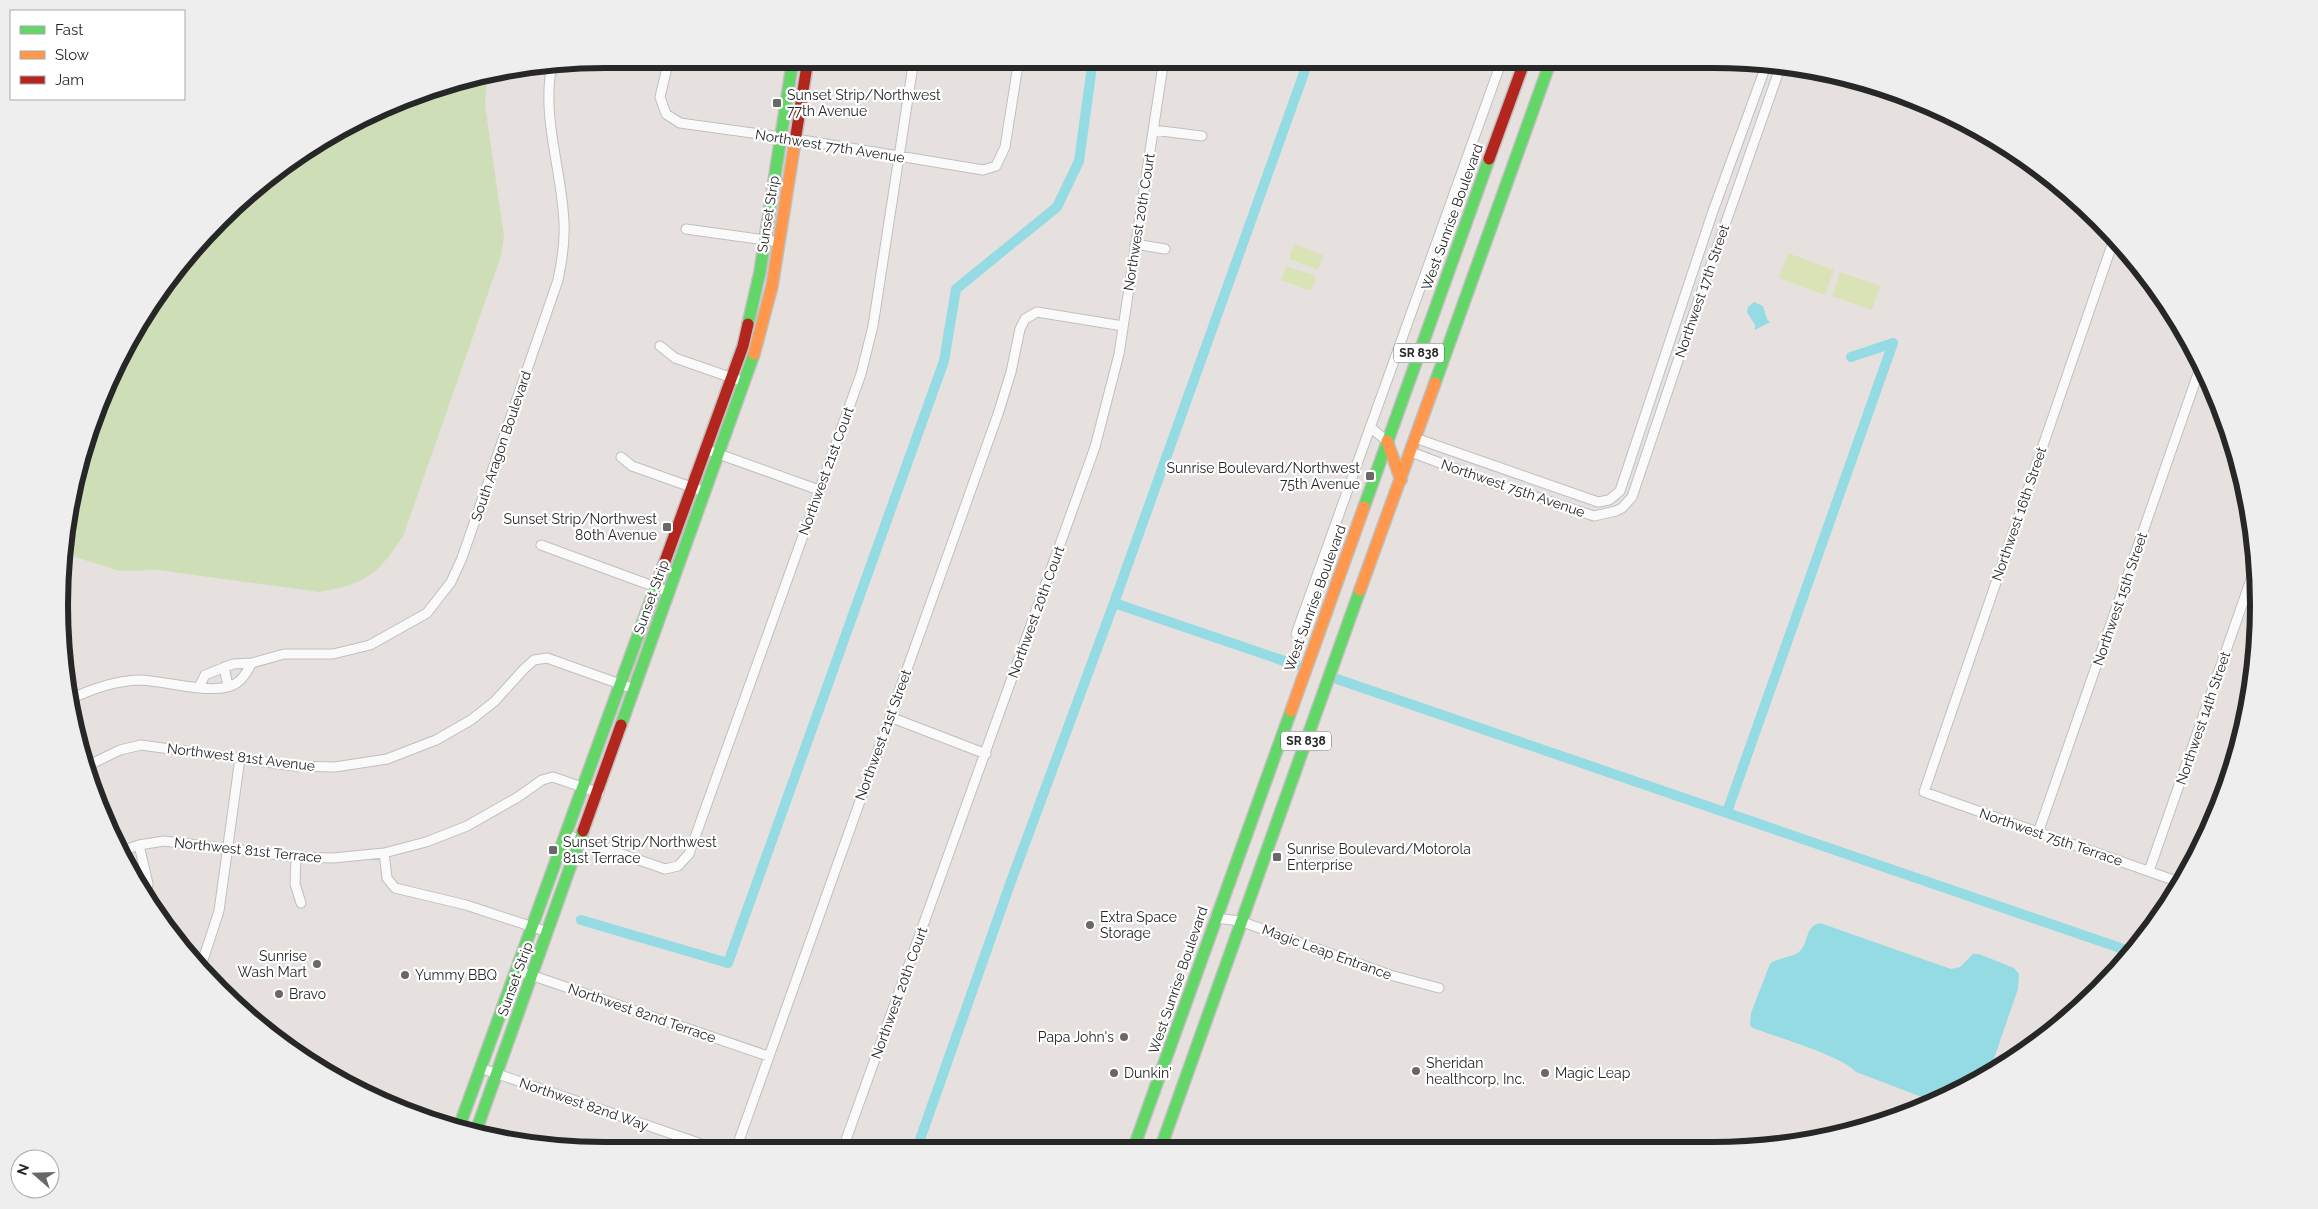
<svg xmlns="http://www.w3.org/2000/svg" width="2318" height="1209" viewBox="0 0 2318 1209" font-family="Raleway,sans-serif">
<rect width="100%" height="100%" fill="#e6e1de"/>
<path fill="#cedfb8" d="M487 72 485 105 504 236 501 256 404 534C380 573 365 585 319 592L158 570 120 571 62 553 69 498 100 396 132 331 194 245 272 172 332 132 429 88Z"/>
<path fill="#d9e3b6" d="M1294 244 1323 255 1318 270 1289 259Z
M1788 253 1834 270 1825 295 1779 278Z
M1286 266 1316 276 1311 291 1281 280Z
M1840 272 1880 286 1872 310 1832 296Z"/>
<path fill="#95dbe4" d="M1754 302 1763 306 1767 319 1770 322 1755 330V325L1747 312 1748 307Z
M1820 923 1951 969 1960 967 1973 954H1979L2014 968 2019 974 2018 989 1990 1070 1935 1102 1856 1072C1842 1056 1776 1037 1753 1028L1750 1025 1751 1013 1770 964C1779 957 1792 958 1800 951 1809 942 1805 926 1820 923Z"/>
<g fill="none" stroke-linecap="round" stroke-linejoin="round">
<path stroke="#95dbe4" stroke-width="10" d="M1114 603 1296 665
M1337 679 2132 952
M1727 812 1893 343 1851 357
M581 920 728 963 944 361 956 289 1057 207 1079 161 1093 59
M917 1148 1010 884 1114 603 1309 59"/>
<g stroke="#c0bfbf" stroke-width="11">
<path id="street" d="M669 59 660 97 666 114 680 123 796 139 983 170 996 166 1005 147 1019 59
M1153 130 1202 136
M686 229 779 242
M2115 236 1924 792 2179 882
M1135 244 1165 249
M660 346 675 358 744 382
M1370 427 1387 441
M1415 438 1598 502 1609 500 1620 491 1713 211 1767 63
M713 452 819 490
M1411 452 1493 483 1594 516 1616 511 1622 508 1632 497 1693 316 1781 65
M621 457 632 466 705 492
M541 545 669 592
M1296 634 1502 60
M224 667 228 686
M199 687 205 675 233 664 252 663 284 654H333L370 645 427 613 451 582 462 558 558 280C562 261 565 242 564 223 562 169 541 118 552 64
M69 700C91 689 114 681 139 680 164 680 219 698 238 682 244 678 248 669 252 663
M890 717 986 754
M85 767 120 750 141 745 295 766 335 767 387 759 436 740 471 720 495 701 523 670 534 660 547 658 634 689
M2038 833 2201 365
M567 835 665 869 678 866 689 854 861 374 873 326 914 59
M139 845 148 884 146 896
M119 852 139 845 164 841 296 857 333 858 384 853 426 842 467 826 518 797 542 780 553 777 599 793
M384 853 387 878 395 888 466 905 548 932
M296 857 295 884 301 903
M2149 871 2256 565
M1215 918 1240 921 1390 975 1439 988
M200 969 219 911 240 758
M516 970 768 1056
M480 1068 716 1149
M843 1148 1095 447 1119 354 1164 59
M736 1149 998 414 1011 372 1020 329 1025 319 1037 312 1123 326"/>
</g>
<g stroke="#c0bfbf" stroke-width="14">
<path id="fast" d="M748 324 760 272 793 59
M1435 383 1551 60
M1364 507 1489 159
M621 725 754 354
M458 1130 664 564
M475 1134 583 831
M1134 1147 1291 711
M1161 1147 1360 590"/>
</g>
<g stroke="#c0bfbf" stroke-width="14">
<path id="slow" d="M754 354 772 286 796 135
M1387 441 1401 480
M1360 590 1435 383
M1291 711 1364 507"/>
</g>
<g stroke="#c0bfbf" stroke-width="14">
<path id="jam" d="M796 135 808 59
M1489 159 1525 60
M664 564 743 346 748 324
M583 831 621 725"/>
</g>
<use href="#street" stroke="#fbfafa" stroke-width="9"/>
<use href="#fast" stroke="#63d668" stroke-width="11"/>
<use href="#slow" stroke="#ff974d" stroke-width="11"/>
<use href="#jam" stroke="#b3261e" stroke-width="11"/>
</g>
<g fill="#6a6867" stroke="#fff" stroke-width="2">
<rect x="772" y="98" width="10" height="10" rx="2.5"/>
<rect x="1365" y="471" width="10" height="10" rx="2.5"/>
<rect x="662" y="522" width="10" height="10" rx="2.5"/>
<rect x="548" y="845" width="10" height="10" rx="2.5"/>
<rect x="1272" y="852" width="10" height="10" rx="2.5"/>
<circle cx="1090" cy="925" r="5"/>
<circle cx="317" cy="964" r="5"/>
<circle cx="405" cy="975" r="5"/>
<circle cx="279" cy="994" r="5"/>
<circle cx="1124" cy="1037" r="5"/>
<circle cx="1416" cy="1071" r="5"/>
<circle cx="1114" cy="1073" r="5"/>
<circle cx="1545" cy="1073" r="5"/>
</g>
<g text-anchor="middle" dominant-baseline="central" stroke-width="4.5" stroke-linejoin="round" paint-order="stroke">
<g fill="#fff" stroke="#686868" stroke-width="1">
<rect x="1394" y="343.5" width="50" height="19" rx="4"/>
<rect x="1281" y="731.5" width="50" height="19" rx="4"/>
</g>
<g font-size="12" font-weight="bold" fill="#272727">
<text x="1419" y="353">SR 838</text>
<text x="1306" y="741">SR 838</text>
</g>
<g font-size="14" fill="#272727" stroke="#fff" text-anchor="start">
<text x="787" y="95">Sunset Strip/Northwest<tspan x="787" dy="16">77th Avenue</tspan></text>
<text x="1360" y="468" text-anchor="end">Sunrise Boulevard/Northwest<tspan x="1360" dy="16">75th Avenue</tspan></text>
<text x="657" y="519" text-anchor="end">Sunset Strip/Northwest<tspan x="657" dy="16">80th Avenue</tspan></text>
<text x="563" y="842">Sunset Strip/Northwest<tspan x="563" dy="16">81st Terrace</tspan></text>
<text x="1287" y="849">Sunrise Boulevard/Motorola<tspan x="1287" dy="16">Enterprise</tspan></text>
<text x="1100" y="917">Extra Space<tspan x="1100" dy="16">Storage</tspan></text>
<text x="307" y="956" text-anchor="end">Sunrise<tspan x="307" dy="16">Wash Mart</tspan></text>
<text x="415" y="975">Yummy BBQ</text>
<text x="289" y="994">Bravo</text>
<text x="1114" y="1037" text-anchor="end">Papa John's</text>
<text x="1426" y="1063">Sheridan<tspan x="1426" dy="16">healthcorp, Inc.</tspan></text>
<text x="1124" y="1073">Dunkin'</text>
<text x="1555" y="1073">Magic Leap</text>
</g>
<g font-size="14" fill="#272727" stroke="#fff">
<text transform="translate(830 146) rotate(9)">Northwest 77th Avenue</text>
<text transform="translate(768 214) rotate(-81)">Sunset Strip</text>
<text transform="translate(1452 217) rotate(-70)">West Sunrise Boulevard</text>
<text transform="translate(1139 222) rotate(-81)">Northwest 20th Court</text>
<text transform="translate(1702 291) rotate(-71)">Northwest 17th Street</text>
<text transform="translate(501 446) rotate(-71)">South Aragon Boulevard</text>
<text transform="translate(826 471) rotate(-70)">Northwest 21st Court</text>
<text transform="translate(1513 488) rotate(19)">Northwest 75th Avenue</text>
<text transform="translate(2019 514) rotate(-71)">Northwest 16th Street</text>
<text transform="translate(651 597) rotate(-70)">Sunset Strip</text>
<text transform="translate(1315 598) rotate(-70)">West Sunrise Boulevard</text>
<text transform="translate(2120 599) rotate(-71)">Northwest 15th Street</text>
<text transform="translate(1036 612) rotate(-70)">Northwest 20th Court</text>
<text transform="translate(2203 718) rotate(-71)">Northwest 14th Street</text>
<text transform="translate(883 735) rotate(-70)">Northwest 21st Street</text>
<text transform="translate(241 757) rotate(7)">Northwest 81st Avenue</text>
<text transform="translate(2051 837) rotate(19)">Northwest 75th Terrace</text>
<text transform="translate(248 850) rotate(6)">Northwest 81st Terrace</text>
<text transform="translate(1327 952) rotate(20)">Magic Leap Entrance</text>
<text transform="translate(515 979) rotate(-70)">Sunset Strip</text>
<text transform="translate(1178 980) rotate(-71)">West Sunrise Boulevard</text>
<text transform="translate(899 993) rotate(-70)">Northwest 20th Court</text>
<text transform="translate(642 1013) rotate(19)">Northwest 82nd Terrace</text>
<text transform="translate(584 1104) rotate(19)">Northwest 82nd Way</text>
</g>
</g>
<path d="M0 0H2318V1209H0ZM605 68H1713A537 537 0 0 1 2250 605V605A537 537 0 0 1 1713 1142H605A537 537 0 0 1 68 605V605A537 537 0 0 1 605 68Z" fill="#eee" fill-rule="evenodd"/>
<path fill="none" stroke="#272727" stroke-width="6" d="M605 68H1713A537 537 0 0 1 2250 605V605A537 537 0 0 1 1713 1142H605A537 537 0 0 1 68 605V605A537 537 0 0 1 605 68Z"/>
<rect x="10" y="10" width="175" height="90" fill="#ffffff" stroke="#a9a9a9"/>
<rect x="20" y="26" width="25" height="8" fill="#63d668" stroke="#a9a9a9"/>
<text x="55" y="35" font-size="15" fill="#272727">Fast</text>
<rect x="20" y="51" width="25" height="8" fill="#ff974d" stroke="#a9a9a9"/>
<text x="55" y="60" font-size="15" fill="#272727">Slow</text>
<rect x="20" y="76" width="25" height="8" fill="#b3261e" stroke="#a9a9a9"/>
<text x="55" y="85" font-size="15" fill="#272727">Jam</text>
<g transform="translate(35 1174) rotate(290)"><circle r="24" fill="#ffffff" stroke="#a9a9a9"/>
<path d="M0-4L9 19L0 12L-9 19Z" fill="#6a6867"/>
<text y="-8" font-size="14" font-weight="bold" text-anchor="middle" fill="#272727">N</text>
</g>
</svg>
